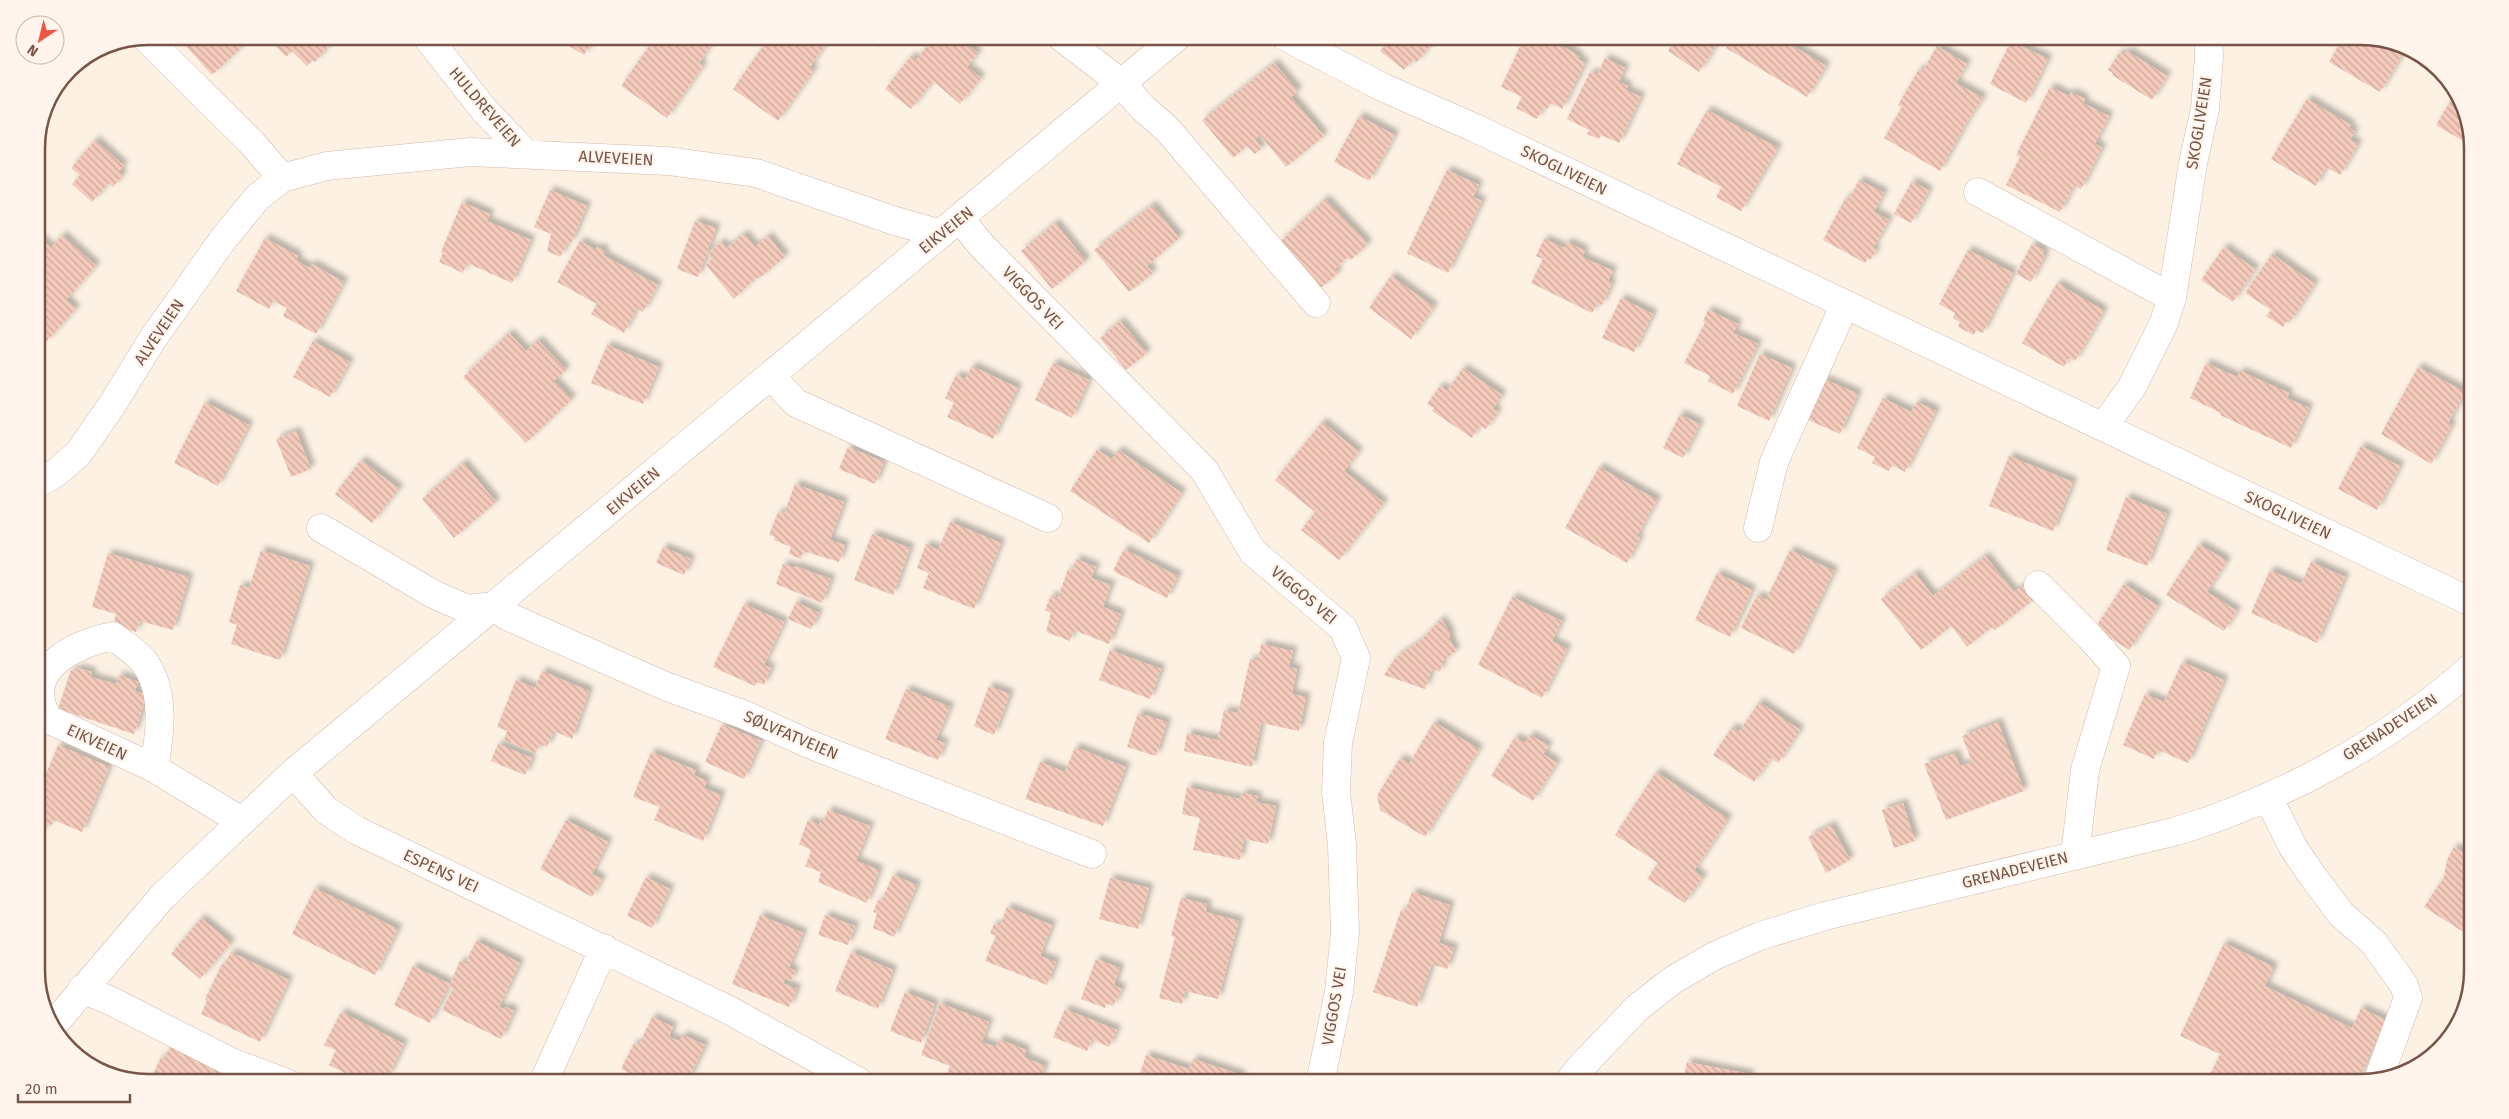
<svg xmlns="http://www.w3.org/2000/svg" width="2509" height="1119" viewBox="0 0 2509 1119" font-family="'Fira Sans',sans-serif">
<defs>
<pattern id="building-back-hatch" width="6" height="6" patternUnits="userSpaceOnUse" patternTransform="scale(1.25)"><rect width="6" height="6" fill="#f4cbbb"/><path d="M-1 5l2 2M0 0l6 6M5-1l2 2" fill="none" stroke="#caa79a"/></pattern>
<filter id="shadow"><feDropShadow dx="4.5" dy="-4.5" stdDeviation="2.5" flood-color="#0004"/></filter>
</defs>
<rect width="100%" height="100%" fill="#fdf1e4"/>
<path fill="url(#building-back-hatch)" filter="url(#shadow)" d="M188 36H230L241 48 212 75 182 42Z
M266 36H323L330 44 316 61H312L307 66 292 51 286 57Z
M552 36H594L584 55Z
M656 36H708L714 40 699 63 703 66 667 118 621 86Z
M770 36H815L826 44 810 67 814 70 778 121 733 89Z
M864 36H888L880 47Z
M935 36H956L978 53 967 67 981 78 960 104 933 81 911 109 885 89 911 56 916 60Z
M1382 36H1438L1416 63 1412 60 1404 70 1380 51 1388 41Z
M1525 36H1542L1575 53 1574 54 1580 57 1578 59 1585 63 1562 109 1551 103 1547 109 1543 108 1537 119 1516 108 1522 97 1501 87Z
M1677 36H1718L1721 38 1699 72 1668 51Z
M1733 36H1788L1785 41 1826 66 1807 97 1726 48Z
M2121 36H2161L2155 45 2142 38 2137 46Z
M2344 36H2361L2407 47 2380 92 2329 62Z
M2011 41 2048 59 2026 103 1990 84Z
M1937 46 1967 64 1956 83 1983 98 1968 120 1940 171 1884 138 1902 107 1898 105 1919 69 1923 71Z
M2127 51 2167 76 2152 100 2112 75 2113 73 2108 70 2119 53 2124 55Z
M1605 58 1625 68 1619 82 1628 86 1626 90 1641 97 1619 143 1601 135 1599 139 1587 134 1589 130 1567 119 1590 72 1597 75Z
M1274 63 1298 91 1291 97 1324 136 1286 167 1260 135 1255 140 1262 148 1255 154 1247 146 1233 158 1202 120Z
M2050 87 2069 96 2071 92 2085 99 2083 103 2109 116 2095 144 2102 148 2081 189 2074 185 2060 212 2006 185 2020 157 2016 155Z
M2456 92 2473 141V147L2436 125Z
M2307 99 2351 125 2349 128 2355 132 2350 140 2358 144 2340 175 2326 167 2316 186 2271 159Z
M1707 110 1778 148 1741 211 1716 197 1722 187 1677 164Z
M1359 116 1395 135 1369 181 1334 162Z
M95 140 124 166 119 171 123 175 113 187 109 183 92 202 72 184 80 175 71 168Z
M1447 170 1479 185 1473 197 1482 201 1448 273 1407 253Z
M1859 180 1884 193 1874 212 1889 220 1873 248 1876 250 1871 259 1868 258 1865 263 1823 240 1846 197 1849 199Z
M1912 181 1929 191 1911 223 1894 214Z
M550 190 587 206 571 243 568 242 560 257 547 251 551 234 534 227Z
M1325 199 1368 244 1351 260 1348 257 1335 269 1338 273 1321 288 1279 243Z
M462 202 490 214 487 221 531 240 512 283 467 263 463 273 439 262 443 253 441 252Z
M2473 204V228L2464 218 2470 213 2467 209Z
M1152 205 1179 238 1147 266 1153 273 1129 292 1094 250Z
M695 221 716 228 698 277 677 269Z
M1055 223 1086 261 1052 289 1021 251Z
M744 234 755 247 768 236 785 257 758 279 757 277 734 299 706 265 712 259 707 254 721 242 726 248Z
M36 235 51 248 62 235 96 266 66 300 76 309 46 342 36 334V292L39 289 36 286Z
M265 238 298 256 296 260 309 268 312 264 344 282 316 334 283 316 287 308 273 301 269 309 236 291Z
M1544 239 1564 248 1567 242 1585 251 1582 257 1613 271 1608 281 1612 283 1602 305 1598 303 1592 313 1531 283 1543 259 1536 256Z
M580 241 596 250 597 247 605 251 603 255 658 285 643 312 637 308 624 333 591 314 597 304 557 282Z
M2032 244 2045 251 2042 255 2045 256 2031 282 2016 274Z
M2224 247 2255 269 2233 302 2201 280Z
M1968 250 2013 273 1983 333 1976 330 1974 335 1958 327 1960 322 1953 318 1955 313 1939 304Z
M2272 254 2315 284 2289 323 2287 321 2283 327 2266 316 2271 310 2245 293Z
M1391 276 1434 307 1411 339 1369 308Z
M2057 283 2104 311 2075 361 2069 358 2064 367 2022 343Z
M1621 298 1653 314 1634 352 1602 338Z
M1708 310 1738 324 1733 333 1758 344 1733 394 1708 381 1710 376 1684 363 1705 323 1703 321Z
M1120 321 1147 353 1126 370 1100 338Z
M509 333 526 351 538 340 566 370 554 381 572 399 526 443 463 377Z
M313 341 350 362 330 397 293 377Z
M607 345 659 367 643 404 591 383Z
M1760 354 1792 368 1769 421 1737 406Z
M1053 363 1089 380 1072 418 1035 400Z
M2206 363 2237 377 2240 371 2289 393 2287 398 2309 408 2291 448 2220 415 2221 413 2190 398Z
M972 366 1018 388 993 439 947 417 954 403 945 398 956 375 965 379Z
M2418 367 2465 392 2448 423 2452 425 2431 464 2381 434Z
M1463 368 1502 395 1493 409 1498 412 1486 429 1480 425 1472 438 1432 411 1434 408 1427 404 1440 386 1447 391Z
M1824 379 1858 394 1840 434 1806 419Z
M1883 398 1911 412 1917 402 1936 411 1905 472 1892 465 1889 471 1872 463 1875 457 1857 448Z
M205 402 249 425 218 486 174 463Z
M1680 414 1700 424 1683 458 1663 448Z
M1322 422 1359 452 1344 471 1384 503 1339 560 1301 530 1315 512 1275 480Z
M296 431 311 469 291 477 276 439Z
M2361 446 2400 466 2377 510 2338 489Z
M848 447 884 462 875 484 839 469Z
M1097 450 1112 459 1118 450 1182 493 1149 543 1070 491Z
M2009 456 2073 482 2053 531 1989 506Z
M361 460 399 489 372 523 335 494Z
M463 463 496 502 454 538 422 499Z
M1599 467 1657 500 1637 536 1640 538 1627 563 1565 528Z
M795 484 844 502 830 540 845 545 839 562 803 551 801 559 789 554 791 547 774 540 775 537 769 535 778 512 784 514Z
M2126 497 2167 514 2147 566 2106 550Z
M950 522 1001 543 974 609 923 588 929 573 917 568 926 544 938 550Z
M872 534 910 548 893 595 854 580Z
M2199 544 2227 561 2207 592 2237 611 2224 631 2166 595Z
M663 547 691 559 684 575 656 563Z
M1124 549 1178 576 1167 598 1113 571Z
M261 550 310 566 280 660 231 644 237 625 229 622 240 585 249 588Z
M1790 550 1834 571 1794 654 1741 628 1757 595 1766 600Z
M108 553 189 577 173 630 140 621 136 632 113 626 116 614 92 607Z
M1985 556 2014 592 2022 586 2033 600 1995 630 1992 627 1967 647 1951 626 1921 650 1881 599 1915 573 1933 596Z
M1076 559 1096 567 1091 578 1111 585 1103 607 1121 614 1109 644 1074 630 1070 641 1046 632 1051 613 1045 610 1051 595 1058 598 1068 569 1072 571Z
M2311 562 2345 577 2317 643 2251 613 2270 570 2301 584Z
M783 564 794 568 795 566 831 579 822 603 776 584Z
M1717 573 1752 590 1730 637 1695 620Z
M2124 584 2158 606 2129 650 2095 628Z
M1512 597 1562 621 1552 641 1567 649 1542 698 1478 665Z
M796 602 819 613 811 629 788 619Z
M744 604 784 622 764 665 771 668 764 685 757 682 755 686 713 667Z
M1441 619 1450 633V640L1456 651 1443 661 1440 672 1432 669 1425 689 1384 675 1396 657 1419 642Z
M1261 644 1293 651 1289 667 1297 669 1292 694 1306 697 1299 731 1261 723 1252 767 1184 751 1187 733 1218 740 1224 710 1238 713 1250 659 1258 661Z
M1110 650 1161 669 1150 699 1099 680Z
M2182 662 2224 680 2188 763 2158 750 2154 759 2123 745 2145 694 2164 702Z
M77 668 92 672 91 677 116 684 119 675 138 682 135 691 147 695 134 734 58 709 71 670 76 672Z
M542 671 589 691 572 739 554 731 547 747 539 744 536 753 504 740 507 731 497 727 516 680 535 688Z
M989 686 1010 694 994 735 974 726Z
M906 689 950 707 936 740 945 743 938 760 885 739Z
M1759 702 1800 730 1778 763 1771 758 1754 782 1713 755 1732 727 1739 732Z
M1138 713 1167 722 1156 756 1127 747Z
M1434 722 1479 749 1425 837 1380 810 1377 796 1400 758 1409 764Z
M1998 722 2024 791 1946 820 1924 764 1955 753 1960 766 1972 762 1962 736Z
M722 724 761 741 744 779 705 762Z
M1530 735 1549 746 1543 754 1557 763 1533 801 1491 776 1515 737 1525 743Z
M498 744 532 758 525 775 491 761Z
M58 745 109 767 82 832 54 820 51 826 46 824 42 833 37 831V796Z
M1075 747 1126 767 1103 826 1025 799 1040 762 1065 772Z
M651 752 696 770 694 775 707 781 704 788 721 795 703 841 654 820 660 807 633 797Z
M1656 772 1728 819 1694 871 1703 877 1685 903 1647 879 1658 863 1615 835Z
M1187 787 1240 799 1242 793 1258 796 1256 802 1276 806 1268 844 1244 839 1240 860 1193 850 1200 818 1182 814Z
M1903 803 1915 841 1894 848 1882 810Z
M828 810 870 826 856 861 879 870 867 903 818 882 821 872 805 866 811 852 809 849 799 844 808 820 819 825 820 822H823Z
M566 820 608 842 592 874 602 879 592 897 540 869Z
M1831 825 1850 860 1826 873 1808 837Z
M2454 847 2473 859V938L2424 907 2444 877 2447 860Z
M893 875 917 885 894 937 873 928 877 913 873 912 878 900 881 902Z
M646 877 670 889 652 928 627 916Z
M1110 878 1149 888 1138 929 1099 919Z
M315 888 398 929 375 975 292 934Z
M1412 892 1450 905 1439 943 1454 948 1447 969 1432 964 1417 1007 1373 992 1401 910 1405 912Z
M1181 898 1207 904 1206 912 1239 921 1218 999 1185 991 1182 1004 1159 998 1175 937 1171 936Z
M1007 907 1052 925 1040 956 1056 962 1047 985 985 961 996 936 990 933 994 924 1000 926Z
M760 915 803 933 789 968 795 971 791 981 785 978 783 983 797 989 789 1007 732 984Z
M825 915 855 926 848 945 818 935Z
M201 918 231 943 200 979 171 954Z
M476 941 520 963 499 1007 505 1009 506 1007 514 1011 501 1039 442 1010 453 989 448 987 430 1023 394 1005 413 966 450 984 460 961 465 964Z
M2224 943 2274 967 2265 986 2352 1028 2361 1008 2386 1020 2356 1083H2206L2220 1054 2180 1036Z
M231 952 289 980 260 1042 201 1014 207 1001 205 999 222 964 224 965Z
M851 952 893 970 878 1009 835 991Z
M1096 959 1120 968 1114 985 1122 989 1113 1006 1106 1003 1105 1008 1081 999Z
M905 992 935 1004 921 1043 890 1031Z
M940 1003 989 1022 982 1042 996 1047 999 1039 1026 1050 1024 1057 1045 1066 1038 1083H979L981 1078 972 1075 970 1080 961 1076 960 1079 947 1074 950 1066 921 1055Z
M1065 1009 1117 1030 1109 1047 1092 1039 1087 1051 1053 1037Z
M341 1012 404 1044 388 1077 376 1071 370 1083H364L329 1065 336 1050 324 1045Z
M652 1017 673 1027 669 1037 679 1041 683 1035 705 1045 687 1083H651L621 1069 634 1043 639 1045Z
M171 1045 230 1073 225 1083H149L161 1057 164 1059Z
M1146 1055 1189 1069 1193 1059 1242 1075 1239 1083H1137Z
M1687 1062 1750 1074 1748 1083H1683Z"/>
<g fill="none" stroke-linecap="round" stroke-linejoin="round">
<g stroke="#d2b9ac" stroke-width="29">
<path id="street" d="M426 36 485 111 526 154
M1060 36 1121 83 1142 107 1167 129 1316 303
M1284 36 1382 87 1475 128 2473 603
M145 37 252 143 282 178
M1978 192 2172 298
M960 219 982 246 1204 470 1253 552 1343 628 1356 658 1338 743 1336 792 1342 845 1345 932 1339 992 1320 1083
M771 376 796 403 1048 518
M2103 427 2132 387 2163 325 2172 298 2193 163 2205 109 2209 56 2208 36
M36 485 57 472 78 454 112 405 152 340 224 238 258 197 282 178 327 166 470 152 668 161 756 173 892 220 941 234
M321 528 433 594 467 609 495 606 507 616 665 686 745 715 809 744 1092 854
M1758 528 1774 462 1845 304
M2038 585 2089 636 2116 666 2085 770 2075 855
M154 768C160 735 166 693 145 663 138 653 123 644 113 636 72 645 20 670 48 719L154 768 241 821
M293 773 326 810 356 830 727 1009 861 1083
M2268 797 2293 847 2314 878 2341 914 2374 943 2404 985 2408 998 2379 1077
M82 989 109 1000 231 1062 287 1083
M543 1083 604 948
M1568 1083 1578 1070 1637 1008 1673 980 1714 956 1760 936 1825 916 2177 831C2284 798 2389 741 2473 666"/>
</g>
<g stroke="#d5b8aa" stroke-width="29">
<path id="secondary" d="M54 1024 162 897 293 773 1178 36"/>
</g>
<use href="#street" stroke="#fff" stroke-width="28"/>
<use href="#secondary" stroke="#fff" stroke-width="28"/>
</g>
<g text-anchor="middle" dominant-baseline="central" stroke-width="4.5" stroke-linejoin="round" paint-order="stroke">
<g font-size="16" fill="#785448" stroke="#fff5ec">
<text transform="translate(485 107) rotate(49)">HULDREVEIEN</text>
<text transform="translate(2199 123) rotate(-81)">SKOGLIVEIEN</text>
<text transform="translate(616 158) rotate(3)">ALVEVEIEN</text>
<text transform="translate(1564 170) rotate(26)">SKOGLIVEIEN</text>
<text transform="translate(946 230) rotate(-39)">EIKVEIEN</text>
<text transform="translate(1033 298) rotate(46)">VIGGOS VEI</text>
<text transform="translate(159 332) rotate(-56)">ALVEVEIEN</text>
<text transform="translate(633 491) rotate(-40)">EIKVEIEN</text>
<text transform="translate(2288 515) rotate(25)">SKOGLIVEIEN</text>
<text transform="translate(1304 595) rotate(40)">VIGGOS VEI</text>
<text transform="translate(2390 727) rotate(-33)">GRENADEVEIEN</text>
<text transform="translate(791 735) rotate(23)">SØLVFATVEIEN</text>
<text transform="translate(97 742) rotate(25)">EIKVEIEN</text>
<text transform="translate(2015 870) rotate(-14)">GRENADEVEIEN</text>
<text transform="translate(441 871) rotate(25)">ESPENS VEI</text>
<text transform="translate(1334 1006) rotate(-80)">VIGGOS VEI</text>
</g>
</g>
<path d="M0 0H2509V1119H0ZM148 45H2361A103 103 0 0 1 2464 148V971A103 103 0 0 1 2361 1074H148A103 103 0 0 1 45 971V148A103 103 0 0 1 148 45Z" fill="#fff5ec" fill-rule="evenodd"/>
<path fill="none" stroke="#785448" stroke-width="2.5" d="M148 45H2361A103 103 0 0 1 2464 148V971A103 103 0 0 1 2361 1074H148A103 103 0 0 1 45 971V148A103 103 0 0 1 148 45Z"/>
<g transform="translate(40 40) rotate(215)"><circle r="24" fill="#fff5ec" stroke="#c9b5aa"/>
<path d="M0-4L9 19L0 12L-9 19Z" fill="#ee5643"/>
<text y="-8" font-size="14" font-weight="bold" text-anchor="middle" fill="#785448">N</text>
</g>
<path d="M18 1094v8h112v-8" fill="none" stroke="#785448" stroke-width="2.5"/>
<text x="25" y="1094" font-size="15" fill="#785448" stroke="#fff5ec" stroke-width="4" paint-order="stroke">20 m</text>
</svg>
